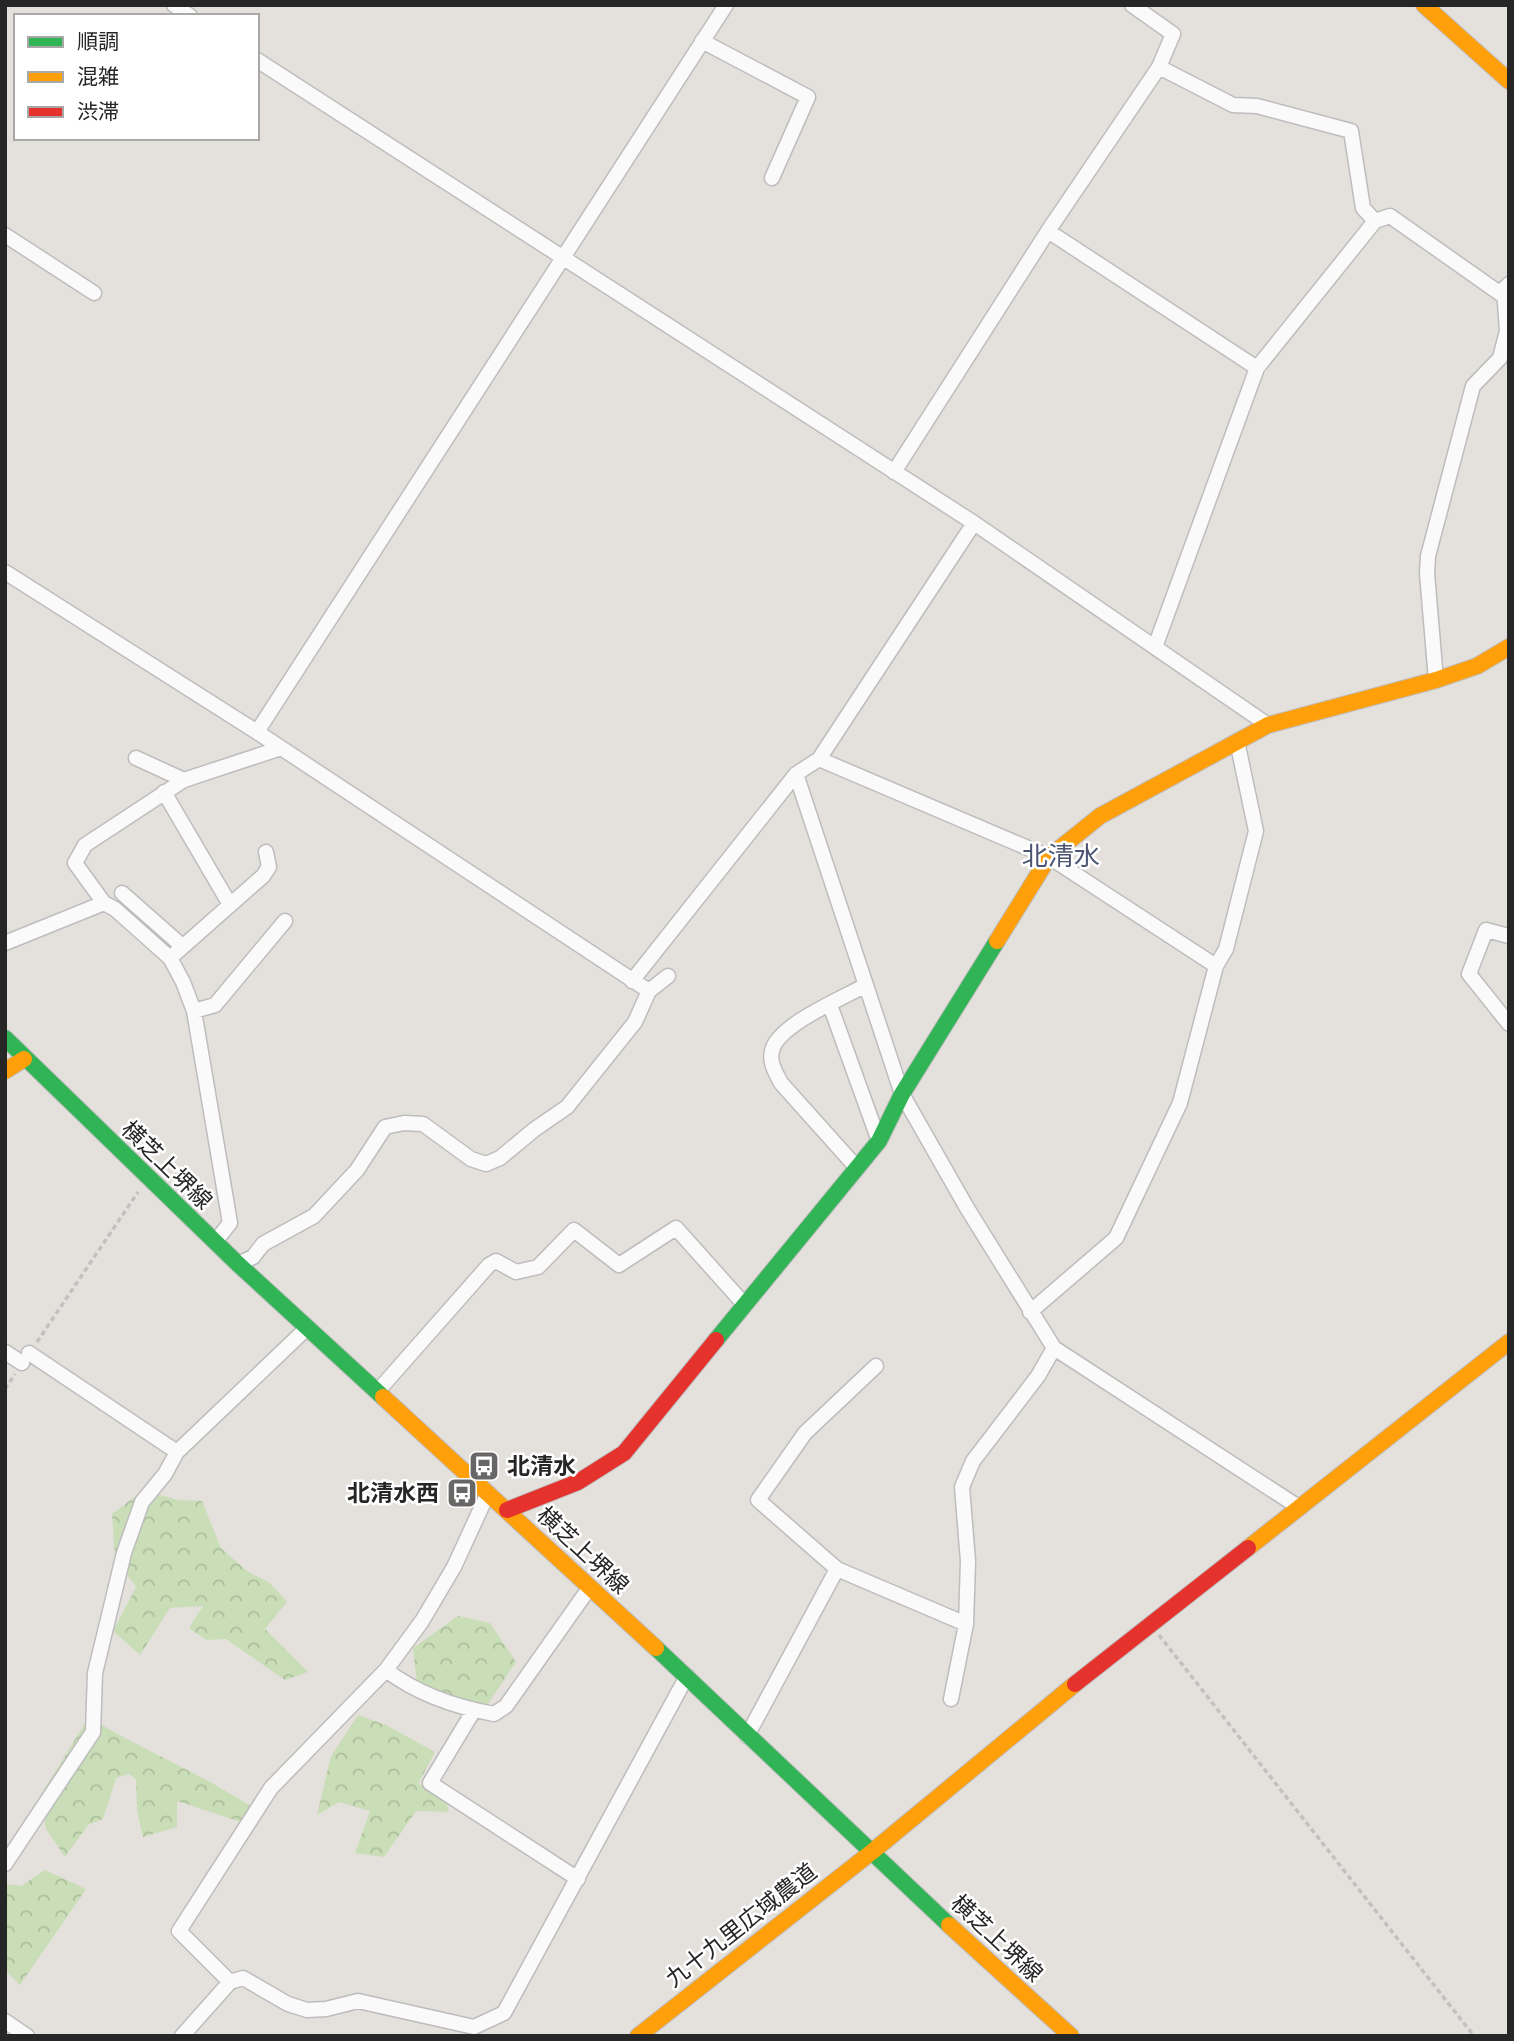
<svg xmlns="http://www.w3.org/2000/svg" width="1514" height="2041" viewBox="0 0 1514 2041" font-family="'Space Grotesk','Noto Sans JP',sans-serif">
<defs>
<pattern id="forest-crowns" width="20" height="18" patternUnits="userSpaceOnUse" patternTransform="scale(1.75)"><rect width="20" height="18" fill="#c9deb7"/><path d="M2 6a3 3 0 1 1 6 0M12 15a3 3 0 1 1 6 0" fill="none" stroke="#acbe9d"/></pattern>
</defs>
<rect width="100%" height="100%" fill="#e4e0dc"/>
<path fill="url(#forest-crowns)" d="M144 1490 177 1500 202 1501 221 1548 247 1571 270 1583 287 1602 265 1629 308 1672 285 1680 226 1639 206 1640 189 1628 203 1606 170 1608 140 1655 113 1631 136 1587 115 1558 112 1514Z
M458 1616 490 1623 516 1662 477 1720 417 1683 413 1648Z
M358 1715 386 1725 435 1752 418 1784 444 1794 449 1812 416 1811 384 1857 355 1853 370 1811 339 1802 317 1815 331 1756Z
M89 1717C141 1750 199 1772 250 1806L241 1822 177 1801V1827L143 1837 137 1811 136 1779 129 1774 116 1778 103 1819 88 1825 65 1857 46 1829 40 1796Z
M45 1870 86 1889 20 1985 7 1972 5 1884 21 1886Z"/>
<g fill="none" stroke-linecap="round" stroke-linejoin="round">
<g stroke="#bebdbd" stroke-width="17">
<path id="street" d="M174 5 190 16
M702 41 808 97 772 178
M257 60 974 523 1268 725
M1159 67 1233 105 1257 106 1351 131 1363 208 1375 221
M1048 231 1257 368 1375 221 1390 216 1505 297
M5 235 94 293
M894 472 1048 231 1159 67 1173 34 1132 5
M5 572 257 732 649 991
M1155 647 1257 368
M1436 680 1427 573 1428 556 1473 386 1500 358 1507 331 1504 289 1509 284
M257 732 726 5
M136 758 184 780
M819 759 1049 857 1216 966
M796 774 902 1094 967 1208 1054 1348 1300 1508
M164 792 229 903
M122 893 181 945
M1509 936 1486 930 1469 974 1509 1024
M5 943 104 903
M170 958 263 876 269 867 266 852
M632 981 796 774 819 759 974 523
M830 1005 879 1141
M194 1011 215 1005 285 921
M857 1168 781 1083C776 1073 769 1063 772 1051 777 1025 843 998 866 985
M215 1242 230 1223 194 1011 183 982 170 958 115 909 104 903 75 863 85 845 184 780 281 748
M238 1264 253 1257 263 1244 314 1216 357 1170 385 1127 404 1123 423 1124 471 1159 486 1164 500 1158 535 1129 567 1107 635 1022 649 991 668 976
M1030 1312 1116 1238 1180 1103 1216 966 1226 949 1256 831 1237 741
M5 1352 22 1363
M29 1353 177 1452
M876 1366 805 1433 758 1500 837 1569 966 1624
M377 1392 489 1265 496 1261 516 1272 538 1267 574 1230 619 1265 676 1228 744 1304
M386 1670C416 1693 456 1707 494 1714L506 1706 590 1587
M951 1699 966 1624 968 1561 962 1487 973 1461 1038 1376 1054 1348
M474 1710 430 1783 578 1879
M747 1736 837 1569
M5 1864 93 1732 95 1673 124 1553 142 1502 165 1474 177 1452 307 1328
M230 1982 179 1931 271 1788 386 1670 422 1621 454 1567 488 1493
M5 2021 27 2036
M182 2036 230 1982 243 1978 288 2004 307 2010 326 2009 358 2001 474 2027 504 2013 687 1676"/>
</g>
<g stroke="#bebdbd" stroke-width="18">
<path id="fast" d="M5 1038 238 1264 383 1397
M716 1340 879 1141 902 1094 997 941
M656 1648 949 1925"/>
</g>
<g stroke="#bebdbd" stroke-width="18">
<path id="slow" d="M1424 5 1509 81
M997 941 1049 857 1100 816 1268 725 1436 680 1477 666 1509 647
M5 1071 24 1059
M383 1397 656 1648
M1248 1548 1509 1342
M949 1925 1071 2036
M638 2036 873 1851 1075 1684"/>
</g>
<g stroke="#bebdbd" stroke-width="18">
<path id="jam" d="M507 1510 578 1482 624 1453 716 1340
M1075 1684 1248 1548"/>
</g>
<path stroke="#c2c1c0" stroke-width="3.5" stroke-dasharray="5 3.5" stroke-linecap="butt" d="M37 1342 138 1192
M5 1389 15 1374
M1159 1635 1474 2036"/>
<use href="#street" stroke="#fbfafa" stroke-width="14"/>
<use href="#fast" stroke="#30b455" stroke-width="16"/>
<use href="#slow" stroke="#ff9f0a" stroke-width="16"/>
<use href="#jam" stroke="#e5322d" stroke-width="16"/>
</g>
<defs>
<g id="bus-square" transform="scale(1.575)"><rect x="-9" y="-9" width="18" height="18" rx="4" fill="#686766" stroke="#fff"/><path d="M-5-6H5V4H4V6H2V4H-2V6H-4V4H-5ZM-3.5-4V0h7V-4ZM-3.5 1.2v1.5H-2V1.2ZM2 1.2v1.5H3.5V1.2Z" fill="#fff"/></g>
</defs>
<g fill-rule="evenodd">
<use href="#bus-square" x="484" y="1466"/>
<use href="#bus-square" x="462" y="1493"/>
</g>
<g text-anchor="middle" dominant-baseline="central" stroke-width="5" stroke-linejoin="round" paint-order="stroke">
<g font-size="23" fill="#262626" stroke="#fff">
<text transform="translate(167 1165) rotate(44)">横芝上堺線</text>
<text transform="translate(583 1550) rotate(43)">横芝上堺線</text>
<text transform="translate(741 1925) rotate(-38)">九十九里広域農道</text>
<text transform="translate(997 1938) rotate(43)">横芝上堺線</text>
</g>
<g font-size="23" font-weight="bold" fill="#262626" stroke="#fff" text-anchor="start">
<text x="507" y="1466">北清水</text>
<text x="439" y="1493" text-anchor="end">北清水西</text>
</g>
<g font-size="26" fill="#4b5473" stroke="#fff">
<text x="1061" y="856">北清水</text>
</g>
</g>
<rect width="1514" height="2041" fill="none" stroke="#262626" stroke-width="14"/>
<rect x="14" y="14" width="245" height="126" fill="#ffffff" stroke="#a8a8a8" stroke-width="2"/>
<rect x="28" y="37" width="35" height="10" fill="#30b455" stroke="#a8a8a8" stroke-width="2"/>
<text x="77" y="49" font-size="21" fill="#262626">順調</text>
<rect x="28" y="72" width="35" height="10" fill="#ff9f0a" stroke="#a8a8a8" stroke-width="2"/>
<text x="77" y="84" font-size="21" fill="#262626">混雑</text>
<rect x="28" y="107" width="35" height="10" fill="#e5322d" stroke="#a8a8a8" stroke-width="2"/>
<text x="77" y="119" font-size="21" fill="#262626">渋滞</text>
</svg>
